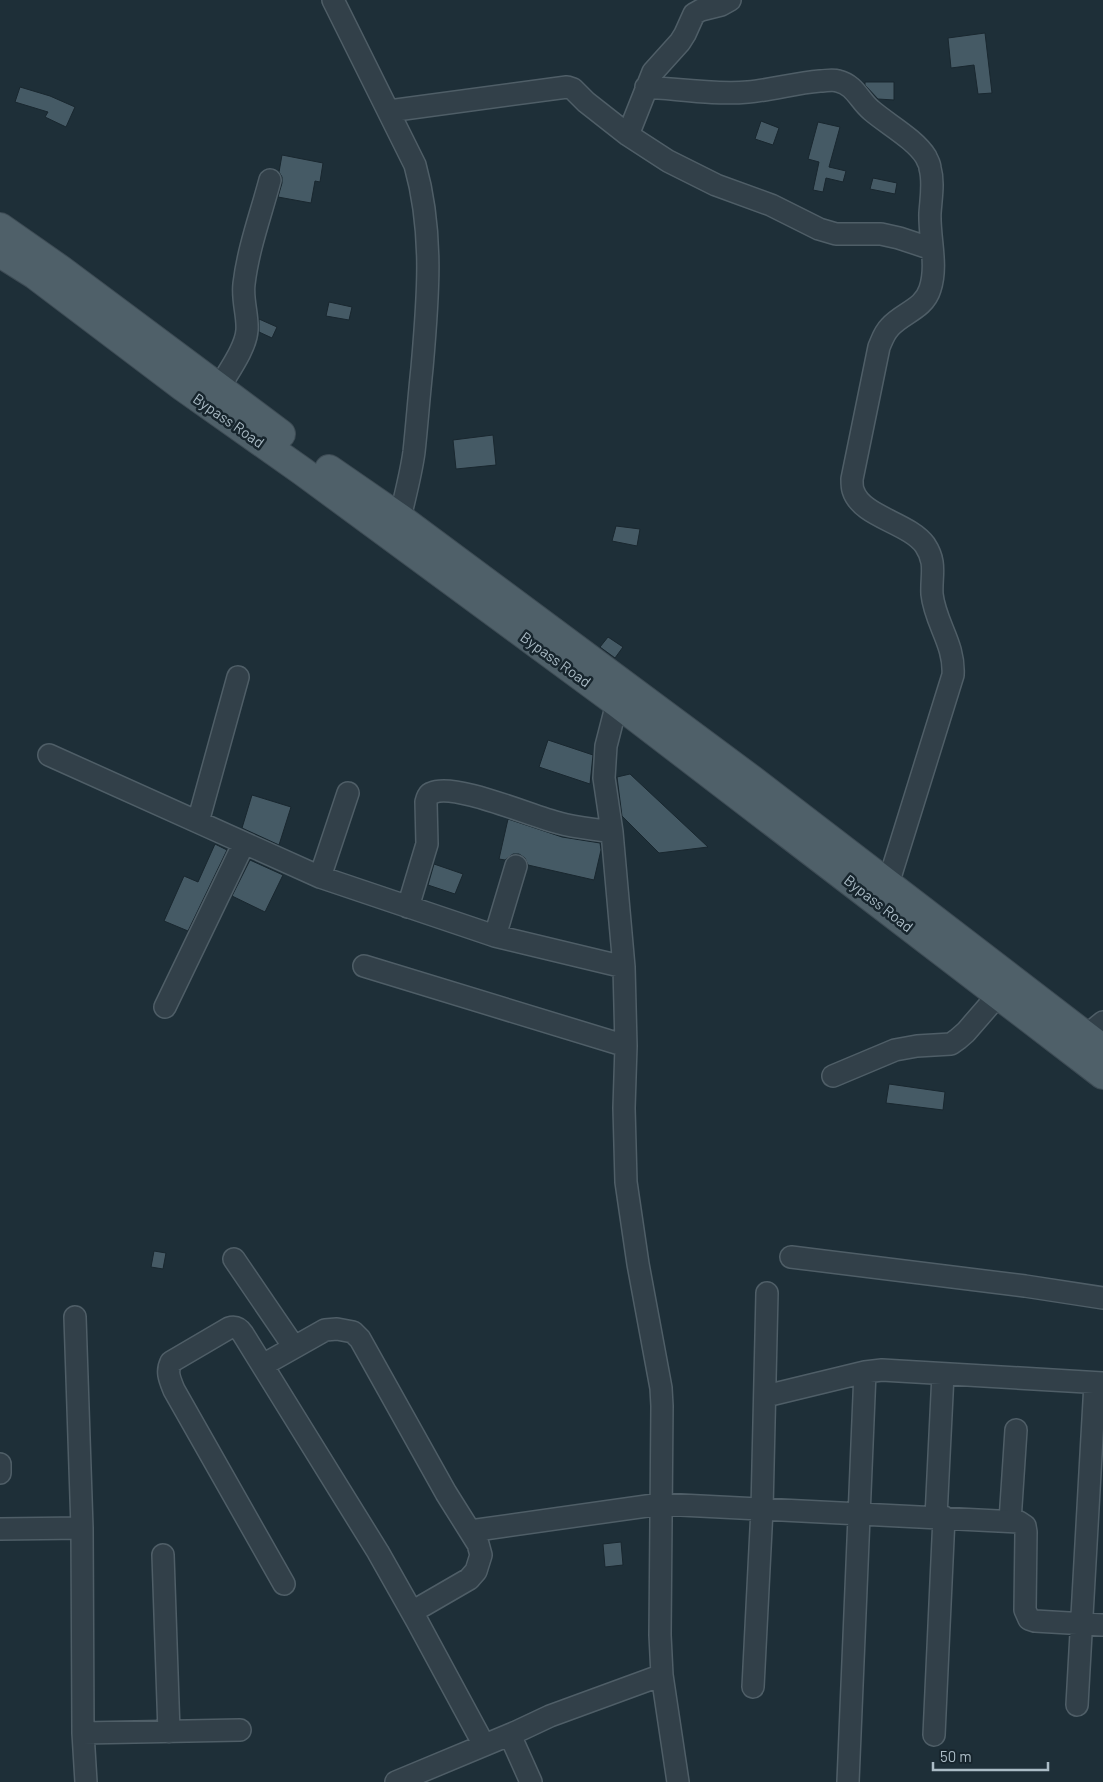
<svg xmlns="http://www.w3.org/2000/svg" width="1103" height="1782" viewBox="0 0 1103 1782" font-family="Barlow,sans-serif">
<rect width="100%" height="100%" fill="#1e2f38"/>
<path fill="#455a65" stroke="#19272f" d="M985 33 992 93 978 94 974 65 951 68 948 38Z
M865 82H894V100L878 99 865 85Z
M20 87 50 96 75 107 66 127 45 117 48 112 15 102Z
M761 121 779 128 773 145 755 139Z
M818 122 840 127 829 167 846 171 843 182 826 178 823 192 813 190 819 162 808 159Z
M282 155 323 163 320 182 315 181 311 203 278 197 282 183V177L279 172Z
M873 178 897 183 895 194 870 189Z
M329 302 352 307 349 320 326 316Z
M259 319 277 327 272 338 259 332Z
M493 435 496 465 456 469 453 440Z
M616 526 640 529 637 546 612 541Z
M608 637 623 647 615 658 600 647Z
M548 740 593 755 590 784 539 767Z
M630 774 708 847 659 853 622 816 617 777Z
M252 795 291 807 279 845 242 828Z
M508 819 562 837 600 843 601 850 594 880 528 865 525 858 519 854H513L505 860 499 859Z
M215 844 227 850 188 931 164 921 184 876 198 882Z
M250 860 283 875 265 912 232 896Z
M434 864 463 874 455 894 428 885Z
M889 1084 945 1092 943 1110 886 1103Z
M154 1251 166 1253 163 1269 151 1267Z
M621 1542 623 1565 605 1567 603 1544Z"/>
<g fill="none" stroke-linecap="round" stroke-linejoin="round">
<g stroke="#4f5e67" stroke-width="24">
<path id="minor" d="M333 0 415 165C434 233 428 299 422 368 419 396 417 424 414 452 411 474 405 496 400 518
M646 87C679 89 715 95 748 92 772 90 795 83 820 81 826 81 832 79 838 81 855 85 859 100 871 110 887 124 915 139 926 157 927 160 930 164 930 168 934 182 931 198 930 213 929 238 938 265 930 289 924 309 902 313 890 327 884 333 882 340 879 347L852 479C852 482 852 487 853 490 861 517 908 522 925 545 937 563 931 575 932 594 935 623 955 644 953 675L888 884
M389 111 567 87 573 89 586 102 628 135 668 161 716 185 771 205 819 229 836 234H881L899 238 932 249
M628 135 653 72 680 42 685 34 694 14 701 10 721 5 730 0
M219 388C228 372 246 348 247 330 248 315 242 300 244 284 248 249 261 214 270 180
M617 703 606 746 604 778 612 832 624 967 626 1046 624 1108 626 1182 638 1264 661 1388 662 1406 660 1635 662 1675 678 1782
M49 755 320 877 495 936 624 967
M198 822 238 677
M320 877 348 793
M408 907 427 844 426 802C427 798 428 794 432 793 454 782 533 817 559 823 576 828 595 829 612 832
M495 936 516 866
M364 966 626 1046
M165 1007 244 843
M1086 1036 1103 1022
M833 1076 895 1050 917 1046 951 1044 958 1039 966 1032 998 995
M791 1257 1025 1286 1103 1298
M234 1259 294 1347
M75 1317 82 1528 83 1733 86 1782
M263 1365 325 1330 337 1329 353 1332 360 1339 446 1493 478 1544 481 1555 476 1571 469 1579 412 1612
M766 1396 865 1372 882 1370 1103 1383
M0 1464V1473
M936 1517 943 1374
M1010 1521 1016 1430
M0 1529 82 1528
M470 1531 661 1504 1019 1522 1025 1526 1026 1532 1025 1610 1029 1619 1035 1621 1103 1625
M163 1555 169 1732
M284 1584 174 1390C170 1380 166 1372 171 1362L229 1328C236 1326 239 1328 243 1334L378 1552 417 1621 484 1745
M753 1687 762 1509 767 1293
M1077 1705 1095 1383
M83 1733 240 1730
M510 1735 531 1782
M934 1735 944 1517
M396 1782 516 1732 550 1716 662 1675
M848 1782 865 1372"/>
</g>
<g stroke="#3e4c55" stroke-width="30">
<path id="major" d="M0 227 60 269 281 434
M0 253 35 275 183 387 302 471 617 703 1103 1075
M329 469 400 518 750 778 1103 1049"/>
</g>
<use href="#minor" stroke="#324049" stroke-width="21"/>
<use href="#major" stroke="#4f6069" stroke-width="28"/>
</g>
<g text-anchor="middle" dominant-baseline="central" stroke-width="5" stroke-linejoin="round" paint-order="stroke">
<g font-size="15" fill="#abbcc6" stroke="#17252d">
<text transform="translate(229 420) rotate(35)">Bypass Road</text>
<text transform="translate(556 659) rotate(36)">Bypass Road</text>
<text transform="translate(879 903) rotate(38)">Bypass Road</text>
</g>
</g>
<path d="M933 1762v8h115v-8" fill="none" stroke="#abbcc6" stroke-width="2.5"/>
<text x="940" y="1762" font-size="15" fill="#abbcc6" stroke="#17252d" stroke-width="4" paint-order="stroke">50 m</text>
</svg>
